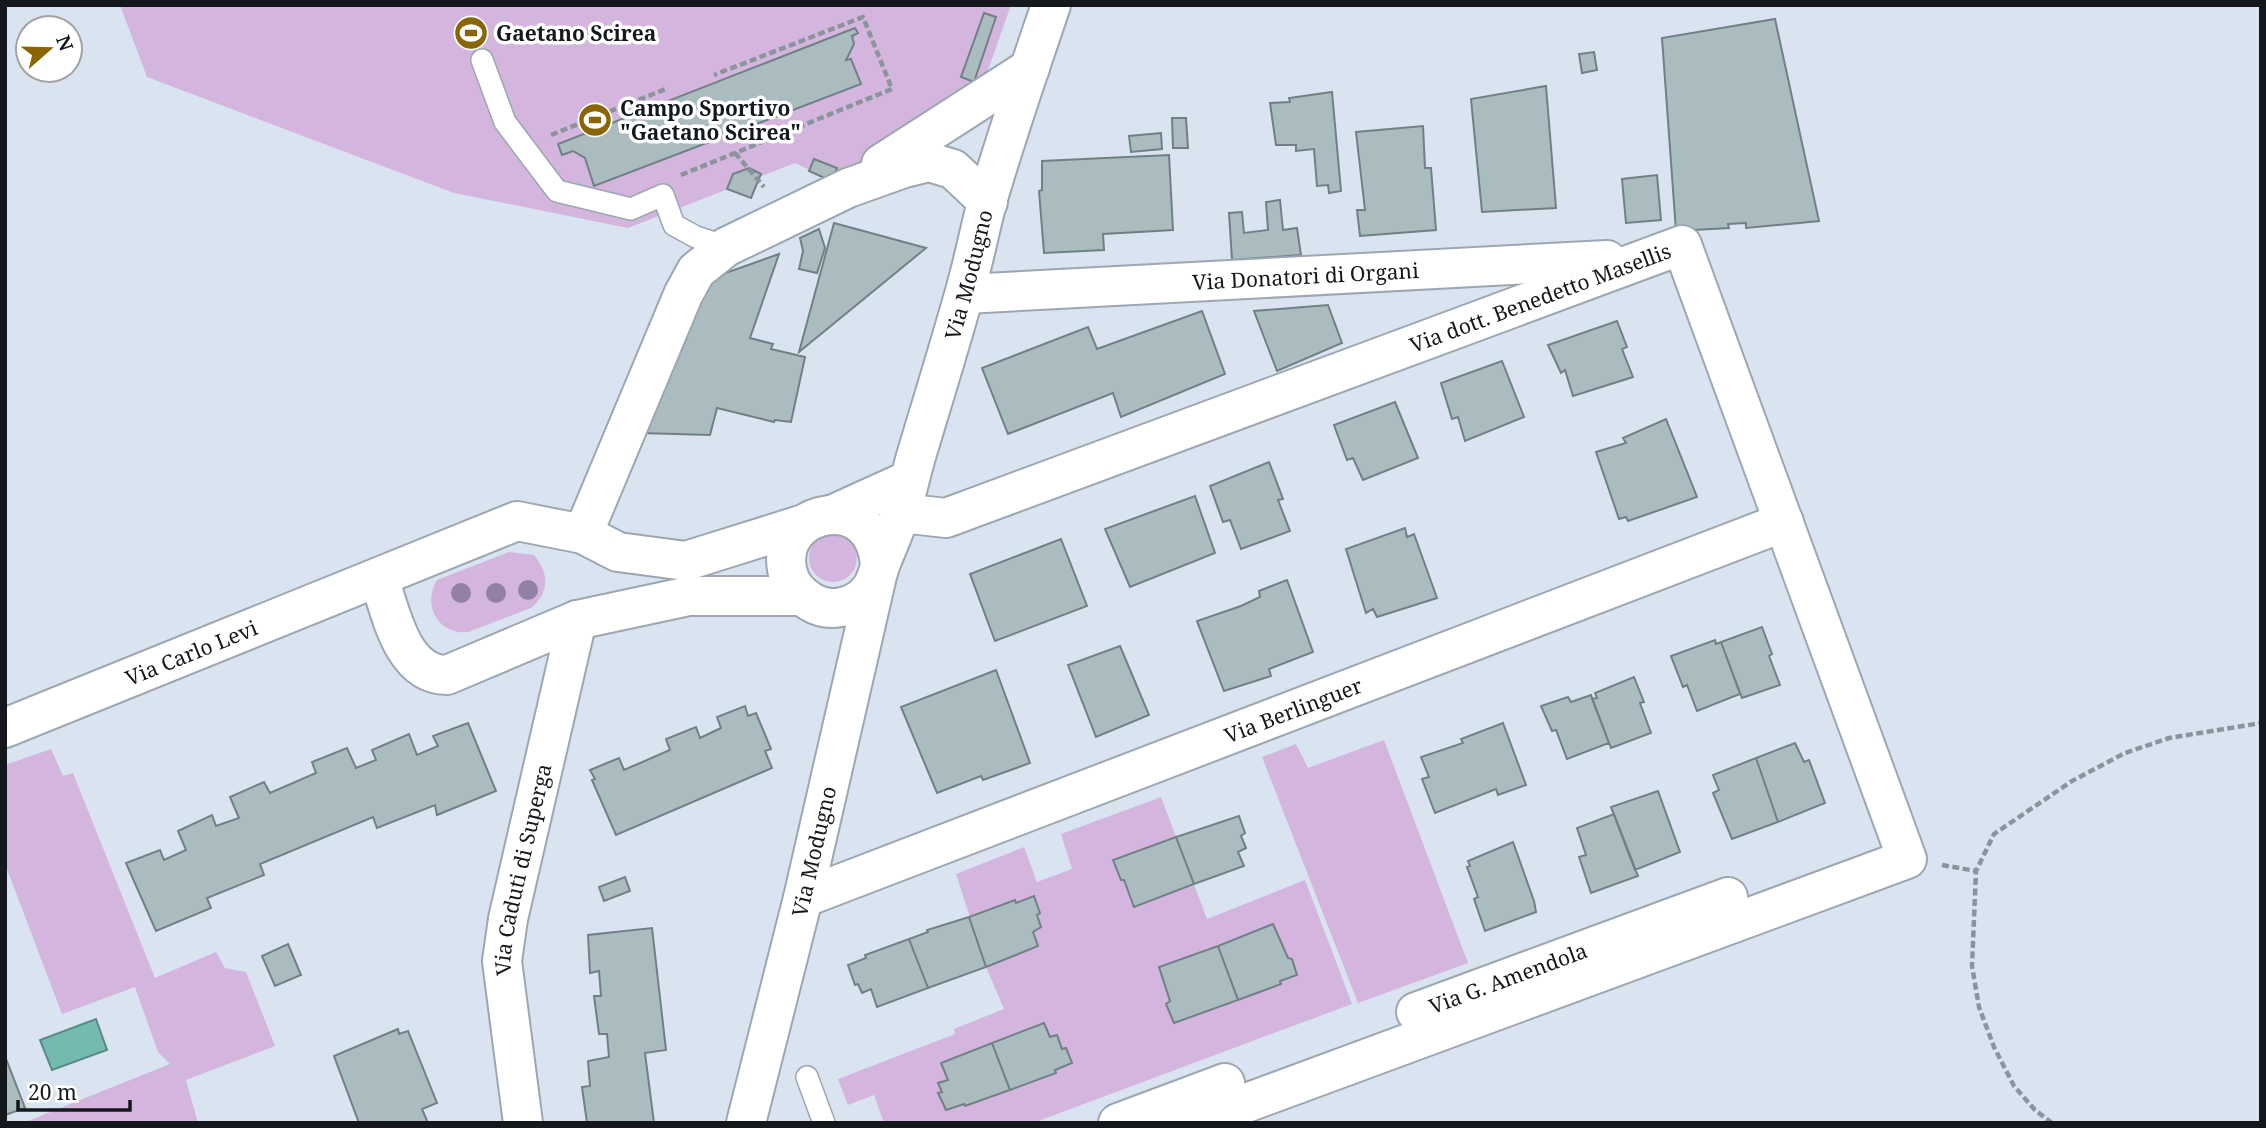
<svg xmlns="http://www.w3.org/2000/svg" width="2266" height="1128" viewBox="0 0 2266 1128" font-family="'Noto Serif',serif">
<rect width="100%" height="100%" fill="#d9e4f0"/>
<path fill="#d3b5de" d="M120 5H1011L983 84 837 183 795 163 628 228 454 193 147 77Z
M809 558a24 24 0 1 1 48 0a24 24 0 1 1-48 0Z
M509 552 534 555C549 573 550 592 531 608L468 632C438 635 422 605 437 580Z
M1384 740 1468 963 1358 1003 1262 757 1296 744 1308 768Z
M51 749 63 776 73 773 155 978 216 952 225 968 246 972 275 1046 186 1080 198 1123H23L170 1064 158 1052 135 987 62 1014 5 864V765Z
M1161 797 1207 919 1305 880 1352 1004 1033 1123H884L874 1095 848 1105 838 1079 955 1034 954 1029 1004 1009 986 967 956 874 1024 847 1037 882 1072 869 1061 834Z"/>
<path fill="#75bab1" stroke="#588984" stroke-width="2" d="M96 1019 107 1050 52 1070 40 1040Z"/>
<path fill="#abbcc1" stroke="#708085" stroke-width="2" d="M984 13 996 17 974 82 961 77Z
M1775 19 1819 221 1746 228V223L1728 224 1729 228 1676 231 1662 38Z
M855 28 858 33 852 36 854 44 846 60 851 59 861 84 594 186 585 158 573 151 562 155 558 144Z
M1594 52 1597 70 1582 73 1579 54Z
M1546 86 1556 208 1482 212 1471 99Z
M1332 92 1341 191 1329 193 1328 185 1317 186 1314 149 1296 151V145H1276L1270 103 1290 102 1289 98Z
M1172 118H1186L1188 148H1173Z
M1423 126 1425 168H1431L1436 230 1360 236 1357 210H1365L1356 132Z
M1161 133 1162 149 1131 152 1129 136Z
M1169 155 1173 230 1103 234 1104 250 1044 253 1039 191 1042 190V161Z
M814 159 837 168 831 181 809 171Z
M749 168 761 174 751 198 727 189 733 174Z
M1657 175 1661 220 1626 223 1622 179Z
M1280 200 1283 230 1297 228 1301 255 1232 260 1229 213 1242 212 1244 233 1268 230 1266 202Z
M834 223 926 248 799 352Z
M819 229 825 248 817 273 799 269 803 251 800 238Z
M779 254 750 338 773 344 771 349 805 357 791 422 775 420 774 422 717 408 710 435 641 433 672 354 679 355 687 337 683 335 708 286 717 276Z
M1328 305 1342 343 1277 371 1254 311Z
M1202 311 1225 374 1121 417 1113 393 1008 434 982 368 1088 327 1097 349Z
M1617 321 1627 347 1622 349 1633 377 1573 396 1565 370 1561 373 1548 345Z
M1502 361 1524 417 1465 441 1458 417 1452 419 1441 383Z
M1395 402 1418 458 1363 480 1353 458 1347 460 1334 425Z
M1666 419 1697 497 1628 521 1626 517 1619 519 1596 452 1626 443 1623 438Z
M1269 462 1283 499 1278 500 1290 531 1241 549 1230 520 1223 522 1210 486Z
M1195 496 1215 553 1130 587 1105 529Z
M1405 528 1407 537 1414 534 1437 598 1377 617 1373 609 1366 613 1346 549Z
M1061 539 1087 606 995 641 970 574Z
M1287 580 1313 652 1269 669 1271 676 1224 691 1197 621 1241 606 1260 597 1259 591Z
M1762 627 1772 654 1769 656 1780 685 1742 698 1721 642Z
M1715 640 1716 644 1721 642 1740 694 1697 711 1687 685 1683 687 1671 656Z
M1120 646 1149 715 1096 737 1068 665Z
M996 670 1030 763 983 780 981 776 937 793 901 707Z
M1634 677 1644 702 1640 703 1651 733 1611 748 1592 699 1597 698 1595 693Z
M1591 695 1609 743 1567 759 1556 730 1552 731 1541 706 1568 697 1571 702Z
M745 706 748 716 756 713 771 749 765 751 772 768 616 835 592 780 595 779 590 770 619 758 624 770 670 750 666 739 696 727 700 738 721 728 717 717Z
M468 723 496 791 437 815 435 805 377 828 373 817 260 864 264 875 207 898 211 908 156 931 126 863 160 850 164 860 186 850 178 831 212 815 216 826 239 818 230 797 264 782 270 793 316 773 312 762 347 748 356 768 376 760 372 750 409 734 417 755 438 746 433 736Z
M1503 723 1526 785 1498 795 1496 789 1435 813 1422 779 1429 777 1421 757 1463 743 1461 739Z
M1795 743 1804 762 1809 760 1825 803 1778 822 1756 758Z
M1756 758 1778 822 1732 839 1713 793 1719 790 1713 775Z
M1658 791 1680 852 1635 870 1611 807Z
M1614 814 1638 876 1591 893 1579 857 1586 855 1577 828Z
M1239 816 1245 833 1241 836 1246 848 1238 852 1244 866 1194 884 1176 837Z
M1176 837 1194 884 1134 907 1124 880H1121L1113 860Z
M1513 842 1534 901 1536 912 1485 931 1474 899 1478 897 1467 867 1470 866 1468 861Z
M625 877 630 891 604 901 599 887Z
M1034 896 1040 913 1037 915 1041 927 1033 932 1038 946 986 967 969 917 1015 900 1016 903Z
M969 917 986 967 928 988 909 939 928 932 927 930Z
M1273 924 1288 958 1292 959 1297 975 1280 981 1281 984 1238 1000 1218 946Z
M652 928 666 1050 645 1053 654 1123H587L582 1087 590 1086 588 1061 609 1057 607 1034H599L594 996H601L599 971 590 973 588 935Z
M909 939 928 988 877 1007 871 989 862 993 858 984 855 985 848 965 866 958 865 955Z
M288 944 301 975 275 986 262 956Z
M1218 946 1238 1000 1174 1023 1166 1004 1170 1001 1159 967Z
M1044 1023 1050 1037 1057 1035 1062 1049 1066 1048 1072 1063 1055 1070 1056 1073 1010 1090 992 1043Z
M398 1029 399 1034 408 1031 437 1103 422 1109 428 1123H359L334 1056Z
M992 1043 1010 1090 965 1106 964 1104 946 1110 938 1093 942 1092 938 1083 948 1080 941 1063Z
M5 1056 25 1108 5 1115Z"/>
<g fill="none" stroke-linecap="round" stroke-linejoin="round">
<g stroke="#9ca7b2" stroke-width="24">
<path id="lane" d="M482 60 505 122 557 191 631 209 663 195 674 225 696 237 726 247
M807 1077 824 1123"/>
</g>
<g stroke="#9ca7b2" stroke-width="42">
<g id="street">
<path d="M881 164 1030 68"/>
<path id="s1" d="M965 294 1607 260"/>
<path id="s2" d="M901 513 946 518 1682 245 1907 859 1192 1123"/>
<path d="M583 534 683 295 696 271 726 247 848 188 904 168 929 162 953 169 988 202"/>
<path id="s3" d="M803 898 1784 522"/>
<path id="s4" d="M1416 1012 1728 897"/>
<path id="s5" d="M523 1123 502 961 508 919 577 620"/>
<path d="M1118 1123 1225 1083"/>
</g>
</g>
<g stroke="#9ca7b2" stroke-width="42">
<g id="secondary">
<path d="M834 514 909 480"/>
<path id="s6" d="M880 566C875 487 776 509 787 569 789 583 798 594 811 602 829 613 855 608 868 592 876 584 877 574 881 563 887 547 895 531 900 514 907 494 911 473 917 453 933 400 949 348 964 295 973 264 979 233 987 202 1006 136 1029 70 1051 5"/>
<path d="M379 578C391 613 402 675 447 675L577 620 689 596H801"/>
<path id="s7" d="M5 728 517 521 583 534 618 552 686 561 804 524"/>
<path id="s8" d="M746 1123 803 898 876 580"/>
</g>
</g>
<path stroke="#8b939c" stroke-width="4.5" stroke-dasharray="7 3.5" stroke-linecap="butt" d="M551 135 668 88
M735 153 764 187
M681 175 892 89 863 17 714 75
M1942 865 1976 871
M2052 1123 2035 1110 2014 1086 1994 1047 1979 1007 1972 966 1976 871 1994 834 2072 781 2125 753 2169 738 2261 723"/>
<use href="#lane" stroke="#fff" stroke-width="21"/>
<use href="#street" stroke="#fff" stroke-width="38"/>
<use href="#secondary" stroke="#fff" stroke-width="38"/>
</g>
<g fill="#9381a5">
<circle cx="528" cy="590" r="10"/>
<circle cx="461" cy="593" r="10"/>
<circle cx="496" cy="593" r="10"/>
</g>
<defs>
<g id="stadium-disc" transform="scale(1.75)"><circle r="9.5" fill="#896603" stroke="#fff"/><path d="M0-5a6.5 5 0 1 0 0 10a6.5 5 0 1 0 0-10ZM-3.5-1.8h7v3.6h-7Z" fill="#fff"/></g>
</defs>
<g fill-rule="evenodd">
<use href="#stadium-disc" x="471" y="33"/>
<use href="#stadium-disc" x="595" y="120"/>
</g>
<g text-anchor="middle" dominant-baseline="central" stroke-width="7" stroke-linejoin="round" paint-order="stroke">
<g font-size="21" font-weight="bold" fill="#14181c" stroke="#fff" text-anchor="start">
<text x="496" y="33">Gaetano Scirea</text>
<text x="620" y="108">Campo Sportivo<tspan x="620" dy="24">"Gaetano Scirea"</tspan></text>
</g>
<g font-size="21" fill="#14181c" stroke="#fff">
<text stroke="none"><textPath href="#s6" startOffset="597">Via Modugno</textPath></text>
<text stroke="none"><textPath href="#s1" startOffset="341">Via Donatori di Organi</textPath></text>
<text stroke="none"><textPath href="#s2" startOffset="679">Via dott. Benedetto Masellis</textPath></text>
<text stroke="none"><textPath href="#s7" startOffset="201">Via Carlo Levi</textPath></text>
<text stroke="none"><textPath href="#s3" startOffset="525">Via Berlinguer</textPath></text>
<text stroke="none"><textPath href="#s8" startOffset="280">Via Modugno</textPath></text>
<text stroke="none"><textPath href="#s5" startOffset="257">Via Caduti di Superga</textPath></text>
<text stroke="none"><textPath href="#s4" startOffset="98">Via G. Amendola</textPath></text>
</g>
</g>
<rect width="2266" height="1128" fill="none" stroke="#14181c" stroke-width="14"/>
<g transform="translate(49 49) rotate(70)"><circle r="33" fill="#ffffff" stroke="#a1a3a4" stroke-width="2"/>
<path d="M0-5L12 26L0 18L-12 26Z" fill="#896603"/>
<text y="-10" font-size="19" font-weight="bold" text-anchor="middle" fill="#14181c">N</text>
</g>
<path d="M18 1100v10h112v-10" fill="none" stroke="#14181c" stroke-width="3.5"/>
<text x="28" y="1100" font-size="21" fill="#14181c" stroke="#ffffff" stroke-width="5" paint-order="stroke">20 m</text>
</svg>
